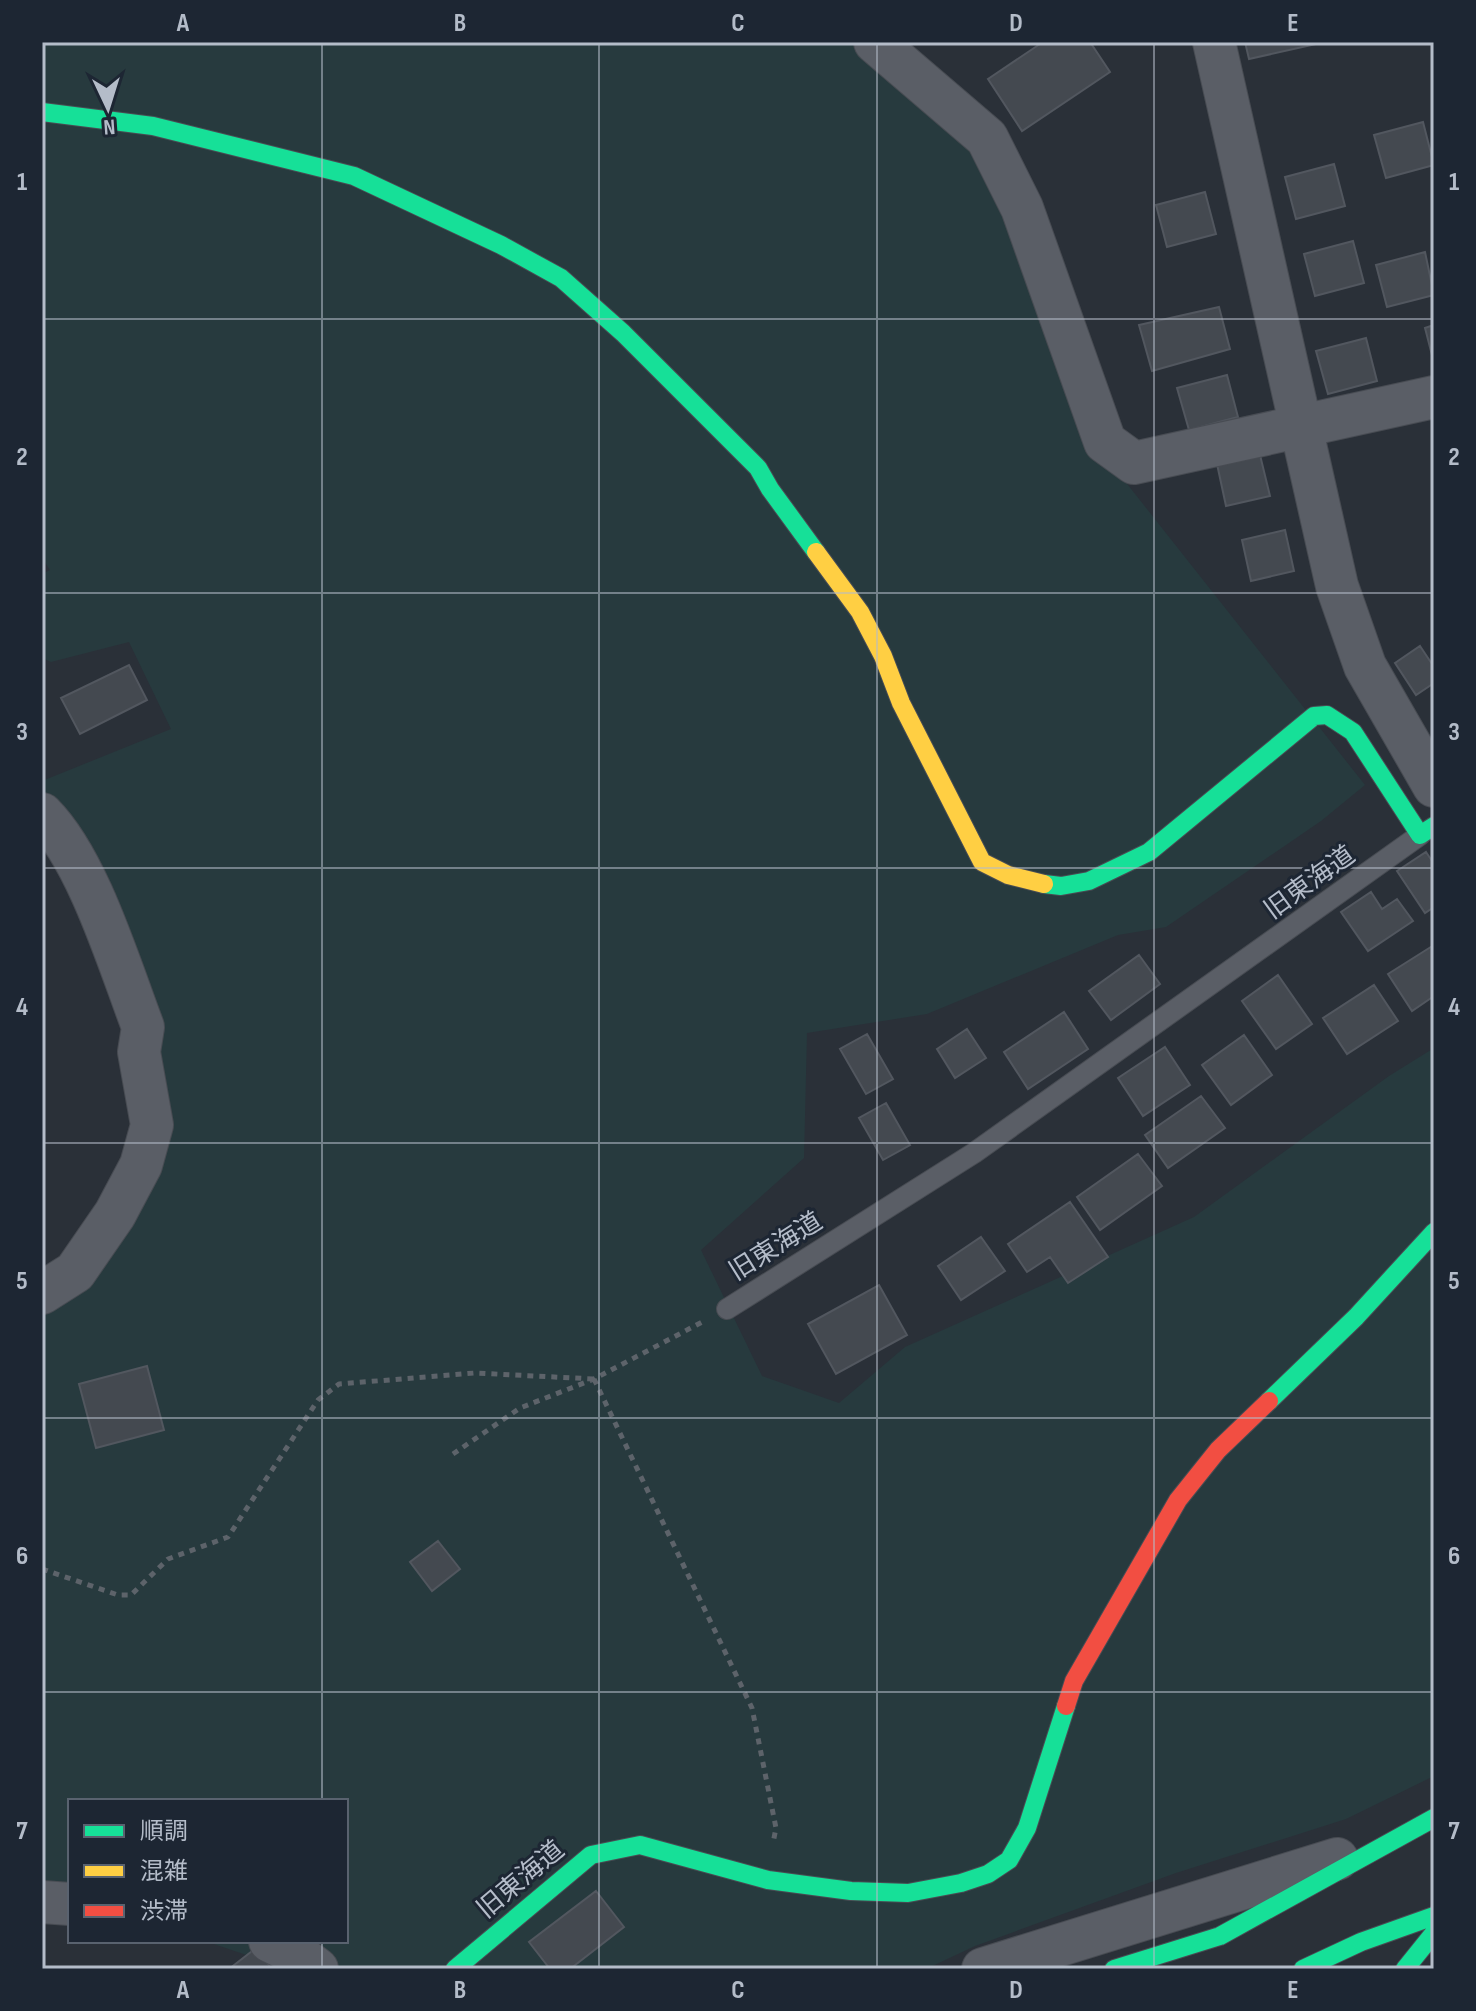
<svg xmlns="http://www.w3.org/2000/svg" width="1476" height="2011" viewBox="0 0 1476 2011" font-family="'Sofia Sans Condensed','Noto Sans JP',sans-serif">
<rect width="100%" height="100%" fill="#2a3038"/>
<path fill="#273a3e" d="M42 42H874L1007 176 1094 442 1365 785 1321 821 1166 927 1118 935 927 1014 807 1033 804 1158 701 1250 762 1376 839 1403 905 1347 1194 1217 1389 1076 1434 1048V1776L1346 1819 1176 1873 975 1946 926 1969H288L205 1941H346V1801H70V1903L42 1900V1306L128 1216 143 1027 42 834V781L171 729 129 642 51 662 42 658V574L50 570 42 558Z"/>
<path fill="#444950" stroke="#52575f" stroke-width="2" d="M1043 42H1090L1110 72 1022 131 988 79Z
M1245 42H1325L1249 59Z
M1423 122 1434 165 1386 178 1374 135Z
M1334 164 1345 206 1296 219 1285 177Z
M1205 192 1216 234 1167 247 1156 205Z
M1353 241 1364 283 1315 296 1304 254Z
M1425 252 1434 295 1387 307 1376 265Z
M1219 307 1230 349 1152 371 1139 325Z
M1434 325V363L1425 328Z
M1366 338 1377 381 1328 394 1316 351Z
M1227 375 1238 417 1189 430 1177 388Z
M1260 455 1270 496 1226 506 1217 464Z
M1285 530 1294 571 1251 581 1242 540Z
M1420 646 1434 667V683L1416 695 1395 663Z
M129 665 147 700 80 734 61 698Z
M1426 852 1434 864V907L1425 913 1397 871Z
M1371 892 1382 909 1397 899 1413 921 1368 951 1341 912Z
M1434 945V996L1412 1011 1388 974Z
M1139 955 1160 984 1111 1020 1089 991Z
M1278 975 1312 1024 1276 1049 1242 1001Z
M1374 985 1398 1021 1347 1054 1323 1018Z
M1064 1012 1088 1049 1028 1089 1004 1052Z
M967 1029 986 1058 955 1078 937 1049Z
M867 1034 893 1079 866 1094 840 1049Z
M1244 1035 1272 1075 1231 1105 1202 1065Z
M1165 1047 1190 1085 1143 1116 1118 1078Z
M1201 1096 1225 1128 1168 1168 1145 1135Z
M886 1103 910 1145 883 1160 859 1118Z
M1138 1154 1162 1186 1100 1230 1077 1197Z
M1070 1202 1108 1257 1068 1283 1050 1257 1027 1272 1008 1244Z
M981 1237 1005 1271 961 1300 938 1266Z
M879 1285 907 1335 836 1374 808 1324Z
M147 1366 164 1430 96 1448 79 1384Z
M438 1541 460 1569 432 1591 410 1562Z
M596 1891 624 1927 570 1969H550L529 1942Z
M256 1948 272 1969H229Z"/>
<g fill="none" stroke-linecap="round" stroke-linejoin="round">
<g stroke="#484c53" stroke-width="22">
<path id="lane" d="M727 1309 974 1153 1420 835"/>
</g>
<g stroke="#484c53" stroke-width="44">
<path id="street" d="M875 42 987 138 1022 208 1105 442 1134 463 1434 397
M1214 42 1337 586 1365 666 1434 786
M42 814C88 860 119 964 143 1027L139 1052 152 1125 141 1165 115 1214 75 1272 42 1293
M42 1902 70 1904
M270 1941 297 1954 317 1969
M983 1969 1337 1859"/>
</g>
<g stroke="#484c53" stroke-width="20">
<path id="fast" d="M42 112 153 126 354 176 501 245 561 278 623 333 758 468 770 489 816 552
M1044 884 1061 886 1089 881 1149 852 1314 716 1327 715 1353 732 1420 835 1434 826
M1269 1401 1356 1317 1434 1232
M455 1969 591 1855 640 1845 768 1880 851 1891 908 1893 961 1883 988 1874 1009 1860 1027 1828 1066 1706
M1114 1969 1220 1936 1434 1818
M1303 1969 1361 1942 1434 1916
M1405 1969 1434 1933"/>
</g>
<g stroke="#484c53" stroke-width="20">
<path id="slow" d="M816 552 860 612 883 656 901 703 982 862 1008 875 1044 884"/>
</g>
<g stroke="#484c53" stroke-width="20">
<path id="jam" d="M1066 1706 1074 1681 1178 1500 1218 1450 1269 1401"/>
</g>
<path stroke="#5d636a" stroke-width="5" stroke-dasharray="6 6" stroke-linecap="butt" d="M594 1379 752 1708 776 1828 773 1843
M453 1454 520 1408 594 1379 706 1320
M42 1569 118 1595H131L168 1559 228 1537 318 1400 339 1384 475 1373 594 1379"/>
<use href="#lane" stroke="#5a5e66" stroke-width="20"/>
<use href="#street" stroke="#5a5e66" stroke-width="42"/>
<use href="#fast" stroke="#16e098" stroke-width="18"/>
<use href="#slow" stroke="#ffcf43" stroke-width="18"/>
<use href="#jam" stroke="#f24e42" stroke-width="18"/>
</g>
<path fill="none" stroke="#b4bcc9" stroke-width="2" stroke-opacity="0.55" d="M322 42V1801M599 42V1969M877 42V1969M1154 42V1969M42 319H1434M42 593H1434M42 868H1434M42 1143H1434M42 1418H1434M42 1692H1434M322 1941V1969"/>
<g text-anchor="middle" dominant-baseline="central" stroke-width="6" stroke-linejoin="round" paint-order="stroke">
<g font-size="26" fill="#b4bcc9" stroke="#1d2633">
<text transform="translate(1310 883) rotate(-36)">旧東海道</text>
<text transform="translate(776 1247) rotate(-32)">旧東海道</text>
<text transform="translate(521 1880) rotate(-40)">旧東海道</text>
</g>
</g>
<rect width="1476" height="2011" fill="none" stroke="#1d2633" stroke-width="88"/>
<rect x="68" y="1799" width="280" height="144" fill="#1d2633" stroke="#59626f" stroke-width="2"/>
<rect x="84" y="1825" width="40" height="12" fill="#16e098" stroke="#59626f" stroke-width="2"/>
<text x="140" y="1839" font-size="24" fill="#b4bcc9">順調</text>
<rect x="84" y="1865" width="40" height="12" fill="#ffcf43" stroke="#59626f" stroke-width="2"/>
<text x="140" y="1879" font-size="24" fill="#b4bcc9">混雑</text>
<rect x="84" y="1905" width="40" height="12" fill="#f24e42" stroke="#59626f" stroke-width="2"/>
<text x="140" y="1919" font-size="24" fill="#b4bcc9">渋滞</text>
<g transform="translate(108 108) rotate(176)" stroke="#1d2633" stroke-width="6" paint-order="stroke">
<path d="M0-6L14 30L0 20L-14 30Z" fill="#b4bcc9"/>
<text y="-12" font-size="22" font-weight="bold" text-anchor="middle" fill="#b4bcc9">N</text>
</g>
<rect x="44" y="44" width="1388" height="1923" fill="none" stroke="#b4bcc9" stroke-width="3"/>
<g font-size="26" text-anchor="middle" font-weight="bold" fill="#b4bcc9">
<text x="183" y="31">A</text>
<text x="460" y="31">B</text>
<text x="738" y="31">C</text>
<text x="1016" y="31">D</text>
<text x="1293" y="31">E</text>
<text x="22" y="190">1</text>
<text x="1454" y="190">1</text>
<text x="22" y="465">2</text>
<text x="1454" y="465">2</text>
<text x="22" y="740">3</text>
<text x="1454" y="740">3</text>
<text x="22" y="1015">4</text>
<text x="1454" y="1015">4</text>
<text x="22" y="1289">5</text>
<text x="1454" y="1289">5</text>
<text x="22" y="1564">6</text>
<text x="1454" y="1564">6</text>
<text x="22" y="1839">7</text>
<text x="1454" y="1839">7</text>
<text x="183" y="1998">A</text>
<text x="460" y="1998">B</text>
<text x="738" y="1998">C</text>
<text x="1016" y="1998">D</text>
<text x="1293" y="1998">E</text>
</g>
</svg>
